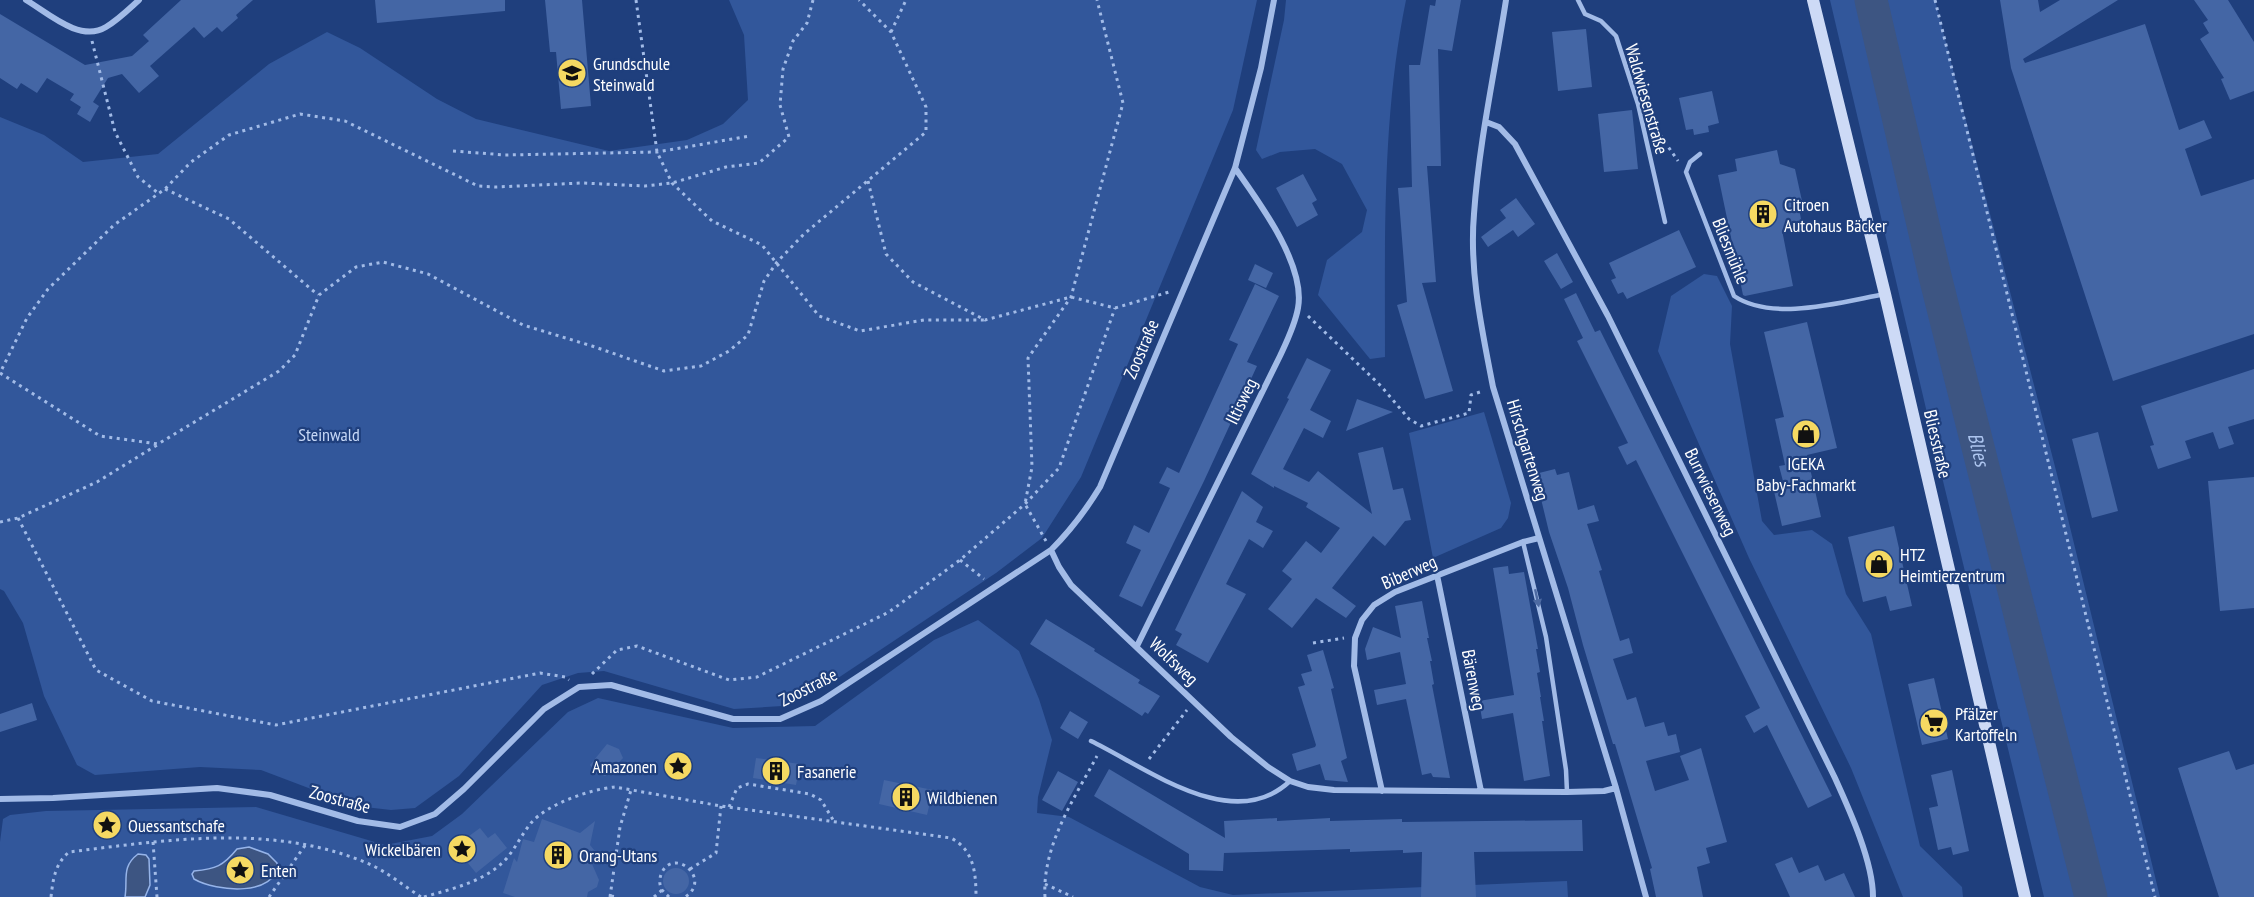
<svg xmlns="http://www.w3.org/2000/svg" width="2254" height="897" viewBox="0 0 2254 897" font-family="'PT Sans Narrow',sans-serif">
<rect width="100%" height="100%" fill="#1f3f7d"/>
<path fill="#32579b" d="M729 0H1257L1233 110 1081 477 1042 538 996 573 826 686 782 706 734 709 604 671 578 673 542 685 459 776 415 808 391 810 356 806 261 770 200 767 95 775 77 765 44 696 23 623 4 591 0 589V117L44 135 83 162 158 154 269 64 327 32 360 48 437 99 476 119 609 151 687 140 723 124 748 100 744 35Z
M1286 0H1406C1382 116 1385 238 1385 357L1370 359 1318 295 1327 260 1362 232 1367 210 1342 164 1315 149 1280 152 1262 159 1256 150 1284 20Z
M1830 0H1935L2060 486 2160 897H2044L1943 481Z
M1704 274 1717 276 1732 306 1730 344 1762 521 1774 535 1812 530 1832 544 1846 594 1871 634 1920 846 1962 887 1963 897H1903L1851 768 1749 558 1658 351 1671 296Z
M1484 412 1511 503 1508 518 1501 528 1433 558 1409 433Z
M978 620 1019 651 1039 699 1052 740 1038 797 1037 813 1069 817 1200 887 1233 895 1567 881 1568 897H0V842L3 819 10 815 46 811 256 807 385 845 432 836 462 814 568 712 598 698 733 728 815 726 934 640Z"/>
<path fill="#3d5582" stroke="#96b4e9" stroke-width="1.5" d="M249 847 268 854 277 863C278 897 216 892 194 879L192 874 194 871C216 869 223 866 237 849Z
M138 854 146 855 149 859 150 885 145 897H125C128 879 121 867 138 854Z"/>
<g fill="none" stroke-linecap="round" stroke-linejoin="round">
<path stroke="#3d5582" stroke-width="33" id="s1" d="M1871 0 1935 276 2091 897"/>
</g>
<path fill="#4466a5" d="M181 0H253L236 15 238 18 222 32 217 27 204 38 194 27 150 66 159 76 139 93 122 74 108 78 93 102 99 106 90 122 77 114 81 107 70 100 74 94 47 78 37 93 21 83 17 89 0 78V14L85 65 132 56 149 41 143 35Z
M375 0H505V11L377 23Z
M545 0H582L591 106 561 109 556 52H550Z
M1436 0H1461L1452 51 1438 49 1441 166H1427L1436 282 1422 283 1453 391 1425 399 1397 305 1407 302 1398 188 1412 187 1409 65H1420L1430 5 1435 6Z
M2000 0H2038L2040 12 2060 0H2118L2023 59 2025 63 2145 24 2179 130 2204 120 2212 138 2185 149 2201 196 2254 179V334L2113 381 2011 68Z
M2194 0H2228L2254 42V91L2230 100 2221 79 2224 78 2200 39 2209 33 2203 23 2208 20Z
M1586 29 1592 87 1558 91 1552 32Z
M1712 91 1719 123 1708 126 1709 132 1694 135 1693 129 1686 130 1679 98Z
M1632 110 1638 169 1604 172 1598 114Z
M1777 150 1780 164 1795 169 1802 201 1798 202 1802 225 1782 230 1793 286 1745 296 1743 295 1718 175 1737 171 1735 159Z
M1303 174 1317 200 1312 203 1318 215 1297 227 1276 188Z
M1516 198 1535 224 1518 237 1513 230 1488 247 1481 237 1506 218 1500 210Z
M1679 230 1696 267 1627 299 1623 292 1618 294 1611 280 1616 278 1609 263Z
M1557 253 1573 282 1561 289 1544 261Z
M1255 264 1273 273 1266 288 1248 280Z
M1255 284 1279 296 1247 362 1257 366 1204 481 1142 607 1119 596 1141 550 1126 543 1134 525 1149 533 1170 488 1159 483 1167 467 1179 473 1238 344 1229 340Z
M1576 293 1595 332 1600 330 1832 796 1808 808 1767 725 1754 733 1745 716 1760 708 1636 460 1627 465 1618 447 1628 443 1577 341 1583 338 1564 299Z
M1807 322 1837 448 1807 455 1821 517 1782 526 1773 487 1784 485 1779 466 1785 465 1775 419 1784 417 1764 332Z
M1307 358 1331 370 1310 410 1331 421 1323 438 1304 428 1283 469 1309 482 1318 471 1372 514 1358 453 1383 447 1393 490 1403 488 1411 520 1405 521 1385 546 1373 536 1332 588 1356 606 1346 618 1316 598 1292 628 1268 609 1292 579 1282 571 1306 541 1321 553 1340 528 1306 507 1308 503 1274 486V488L1251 474 1289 399 1287 398Z
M2254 369V419L2228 427 2234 444 2219 449 2213 432 2185 441 2191 458 2158 469 2150 446 2154 445 2141 406Z
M1357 399 1393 412 1346 431Z
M2098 432 2118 511 2092 518 2072 439Z
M1555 469 1557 475 1569 472 1578 510 1594 505 1599 521 1587 524 1602 570 1599 571 1620 641 1629 638 1633 653 1613 659 1627 700 1636 697 1645 727 1664 722 1668 736 1676 734 1680 752 1646 761 1655 791 1689 780 1680 756 1701 748 1727 842 1706 848 1710 863 1697 867 1703 897H1656L1650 869 1652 868 1615 744H1613L1583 645 1568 588 1549 532 1535 474Z
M2254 477V608L2220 611 2208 481Z
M1242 491 1263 507 1256 522 1273 531 1263 548 1249 539 1226 584 1246 594 1208 663 1176 645 1182 634 1175 630Z
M1894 526 1912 606 1890 611 1886 596 1863 602 1848 537Z
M1508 566 1509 574 1524 572 1538 649H1536L1540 672 1537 673 1541 697H1540L1544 721H1542L1550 776 1524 781 1513 713 1482 719 1479 701 1514 695 1493 568Z
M1422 601 1429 638H1427L1432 661H1430L1434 684 1432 685 1450 778 1433 777 1431 773 1422 775 1406 699 1377 705 1374 690 1406 684 1400 652 1367 660 1365 649 1373 627 1401 638 1395 606Z
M1046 619 1095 649 1094 651 1140 680 1138 683 1160 696 1148 714 1145 712 1142 716 1030 644Z
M1323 650 1334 688 1331 689 1347 758 1341 761 1348 782 1325 780 1320 764 1297 771 1292 754 1315 747 1316 745 1298 687 1305 685 1301 674 1312 671 1307 655Z
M1934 678 1948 739 1922 745 1908 684Z
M32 703 37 720 0 732V714Z
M1070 711 1088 722 1078 739 1060 728Z
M607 744 619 749 623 758 606 776 598 775 590 765Z
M2229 751 2236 770 2254 764V897H2219L2178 768Z
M756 758 800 764 796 785 753 778Z
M1109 769 1225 838 1224 821 1277 818V821L1330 818V821L1402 819V822L1582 820 1583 851 1474 852 1476 897H1421L1422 852 1403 853V850L1350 852V849L1224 853 1223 871 1189 870V854L1094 796Z
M1952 770 1969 851 1953 855 1951 847 1938 850 1929 808 1938 806 1931 775Z
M1058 771 1078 782 1062 811 1042 800Z
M884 780 933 790 927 815 879 804Z
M542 819 580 833 595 821 590 845 599 856 592 864 599 880 597 887 588 892 587 897H515L503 893 514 858 517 862 523 839 534 842Z
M480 828 488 838 495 833 507 848 476 873 463 857 473 849 465 839Z
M1792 857 1799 873 1818 865 1825 881 1844 873 1855 897H1790L1775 864Z
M663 881a13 13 0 1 1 26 0a13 13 0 1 1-26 0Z"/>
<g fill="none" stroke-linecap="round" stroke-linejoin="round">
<path stroke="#a2bbe7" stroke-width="3" stroke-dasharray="3 4.5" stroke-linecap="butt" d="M636 0 657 152 672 183 712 221 762 245 819 316 860 331 924 320H985
M813 0 807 23 793 41 783 69 780 105 789 137 759 163 726 167 672 183 645 186 582 183 496 187 478 186 345 121 300 114 229 135 191 162 165 189 114 225 48 289 27 318 0 373 100 436 158 444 279 371 295 355 319 295 356 267 383 262 428 274 523 325 592 346 664 371 701 366 729 351 748 335 764 281 777 262 804 234 926 132V107L891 32 859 0
M1935 0 2155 897
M891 32 906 0
M92 41 115 132 138 177 158 193
M1656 129 1678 161
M453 151 505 155 657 152 750 136
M868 181 886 254 913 282 985 320 1071 297 1115 308 1169 292
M165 189 229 219 318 295
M1308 316 1381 386 1409 419 1421 426 1469 413 1471 395 1483 391
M18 518 96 670 152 701 276 725 540 673 565 677 569 680
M0 522 18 518 97 482 157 445
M1046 541 1025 504 1032 467 1028 358 1071 297 1123 103 1097 0
M960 560 984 579
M1313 643 1344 638
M592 674 617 650 637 646 729 680 757 677 889 612 960 560 1025 504 1059 468 1115 308
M1149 759 1187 710
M729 807 737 788 748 784 810 794 821 800 835 823
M153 842 157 897
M690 869 716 853 721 806
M1045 884 1073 897
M611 896 617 897
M51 897C53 879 55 864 69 852 167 840 272 823 367 863 386 871 404 886 421 897
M269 897 306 844
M424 897C454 888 485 882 507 858 516 847 522 834 531 823 547 804 591 789 615 787L721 806 951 838C974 850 976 873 976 897
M610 897 620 827 631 790
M654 897 662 890
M669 897 662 890C659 884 659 879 662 872 676 847 712 880 685 897
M1045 897C1042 846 1074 799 1097 756"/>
<path stroke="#a2bbe7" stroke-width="4.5" d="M1578 0 1585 14 1601 21 1616 36 1638 104 1665 222
M1700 154 1690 162 1686 172 1734 296C1773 322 1841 302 1885 294
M1523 542 1546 637 1566 770 1567 792
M1091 741C1147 768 1233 835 1290 781"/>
<path stroke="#a2bbe7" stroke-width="6" d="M26 0C48 13 80 43 106 27 118 20 129 9 139 0
M1506 0C1495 71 1479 142 1474 214 1469 272 1482 330 1493 387L1616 788 1646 897
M1486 122 1499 127 1515 144 1608 316 1834 776C1849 809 1873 861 1873 897
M1051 550 1059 567 1071 585 1231 737 1268 767 1290 781 1308 787 1334 790 1567 792 1604 791 1616 788
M1437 575 1481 791
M1137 646 1280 356C1287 341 1295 325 1298 308 1306 265 1259 202 1235 168
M1382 791 1354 666 1355 638 1362 620 1374 605 1395 592 1523 542 1539 538
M0 799 53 798 217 788 270 795 358 821 400 827 435 814 464 789 544 709 579 687 611 685 733 719H780L821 701 1051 550C1071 530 1086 510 1100 487L1235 168 1261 68 1274 0"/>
<path stroke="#cddaf6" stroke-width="12" d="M1813 0 1885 294 2025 897"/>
</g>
<defs><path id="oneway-solid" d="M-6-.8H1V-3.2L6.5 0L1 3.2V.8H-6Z" transform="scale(1.5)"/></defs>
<use fill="#4d6aa2" href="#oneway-solid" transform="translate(1537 598) rotate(78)"/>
<defs>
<g id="school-disc" transform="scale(1.5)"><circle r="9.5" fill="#f5d962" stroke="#1f3f7d"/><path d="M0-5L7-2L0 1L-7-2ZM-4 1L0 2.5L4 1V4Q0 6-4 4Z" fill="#111"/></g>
<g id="building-disc" transform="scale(1.5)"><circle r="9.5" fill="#f5d962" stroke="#1f3f7d"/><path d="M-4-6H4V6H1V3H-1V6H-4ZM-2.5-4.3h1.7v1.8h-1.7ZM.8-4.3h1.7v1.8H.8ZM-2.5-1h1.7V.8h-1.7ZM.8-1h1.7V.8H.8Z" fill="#111"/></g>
<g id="shop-disc" transform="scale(1.5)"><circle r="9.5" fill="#f5d962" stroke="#1f3f7d"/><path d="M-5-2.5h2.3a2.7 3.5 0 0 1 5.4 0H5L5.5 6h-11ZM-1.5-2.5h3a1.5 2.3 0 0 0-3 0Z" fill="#111"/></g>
<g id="supermarket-disc" transform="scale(1.5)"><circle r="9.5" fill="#f5d962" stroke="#1f3f7d"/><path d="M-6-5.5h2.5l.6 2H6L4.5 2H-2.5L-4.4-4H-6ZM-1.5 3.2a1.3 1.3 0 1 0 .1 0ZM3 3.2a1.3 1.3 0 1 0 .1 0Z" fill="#111"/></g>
<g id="sight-disc" transform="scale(1.5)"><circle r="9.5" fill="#f5d962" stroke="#1f3f7d"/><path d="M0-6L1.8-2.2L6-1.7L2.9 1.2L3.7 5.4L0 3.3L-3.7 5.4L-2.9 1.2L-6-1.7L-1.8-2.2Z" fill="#111"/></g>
</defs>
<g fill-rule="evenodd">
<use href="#school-disc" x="572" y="73"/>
<use href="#building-disc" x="1763" y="214"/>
<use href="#shop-disc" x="1806" y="434"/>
<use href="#shop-disc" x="1879" y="564"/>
<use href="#supermarket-disc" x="1934" y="723"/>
<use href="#sight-disc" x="678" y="766"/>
<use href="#building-disc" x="776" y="771"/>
<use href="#building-disc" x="906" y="797"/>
<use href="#sight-disc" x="107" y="825"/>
<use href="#sight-disc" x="462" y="849"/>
<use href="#building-disc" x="558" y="855"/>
<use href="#sight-disc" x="240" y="870"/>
</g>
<g text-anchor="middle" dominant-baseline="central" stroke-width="4.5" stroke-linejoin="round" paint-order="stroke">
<g font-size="18" fill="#fff" stroke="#1f3f7d" text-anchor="start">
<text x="593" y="63">Grundschule<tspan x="593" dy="21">Steinwald</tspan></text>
<text x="1784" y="204">Citroen<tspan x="1784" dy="21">Autohaus Bäcker</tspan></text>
<text x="1806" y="463" text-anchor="middle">IGEKA<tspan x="1806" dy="21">Baby-Fachmarkt</tspan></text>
<text x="1900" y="554">HTZ<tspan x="1900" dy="21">Heimtierzentrum</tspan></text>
<text x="1955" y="713">Pfälzer<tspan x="1955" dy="21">Kartoffeln</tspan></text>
<text x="657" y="766" text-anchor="end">Amazonen</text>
<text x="797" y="771">Fasanerie</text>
<text x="927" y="797">Wildbienen</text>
<text x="128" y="825">Ouessantschafe</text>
<text x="441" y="849" text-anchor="end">Wickelbären</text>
<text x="579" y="855">Orang-Utans</text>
<text x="261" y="870">Enten</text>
</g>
<g font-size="18" fill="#fff" stroke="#1f3f7d">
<text transform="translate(1647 99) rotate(74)">Waldwiesenstraße</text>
<text transform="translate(1731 251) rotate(68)">Bliesmühle</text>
<text transform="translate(1141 349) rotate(-67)">Zoostraße</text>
<text transform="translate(1241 401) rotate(-64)">Iltisweg</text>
<text transform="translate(1938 444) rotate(77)">Bliesstraße</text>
<text transform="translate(1528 450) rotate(73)">Hirschgartenweg</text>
<text transform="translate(1711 492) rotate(64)">Burrwiesenweg</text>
<text transform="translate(1409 572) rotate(-24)">Biberweg</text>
<text transform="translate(1174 661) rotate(44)">Wolfsweg</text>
<text transform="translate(1474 680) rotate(79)">Bärenweg</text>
<text transform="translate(808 687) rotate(-27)">Zoostraße</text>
<text transform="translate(340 799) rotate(15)">Zoostraße</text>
</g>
<g font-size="18" fill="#c6d7f6" stroke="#1f3f7d">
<text x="329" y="434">Steinwald</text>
</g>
<g font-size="20" font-style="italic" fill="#adc5ef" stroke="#1f3f7d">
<text stroke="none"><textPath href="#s1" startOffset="462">Blies</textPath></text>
</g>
</g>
</svg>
